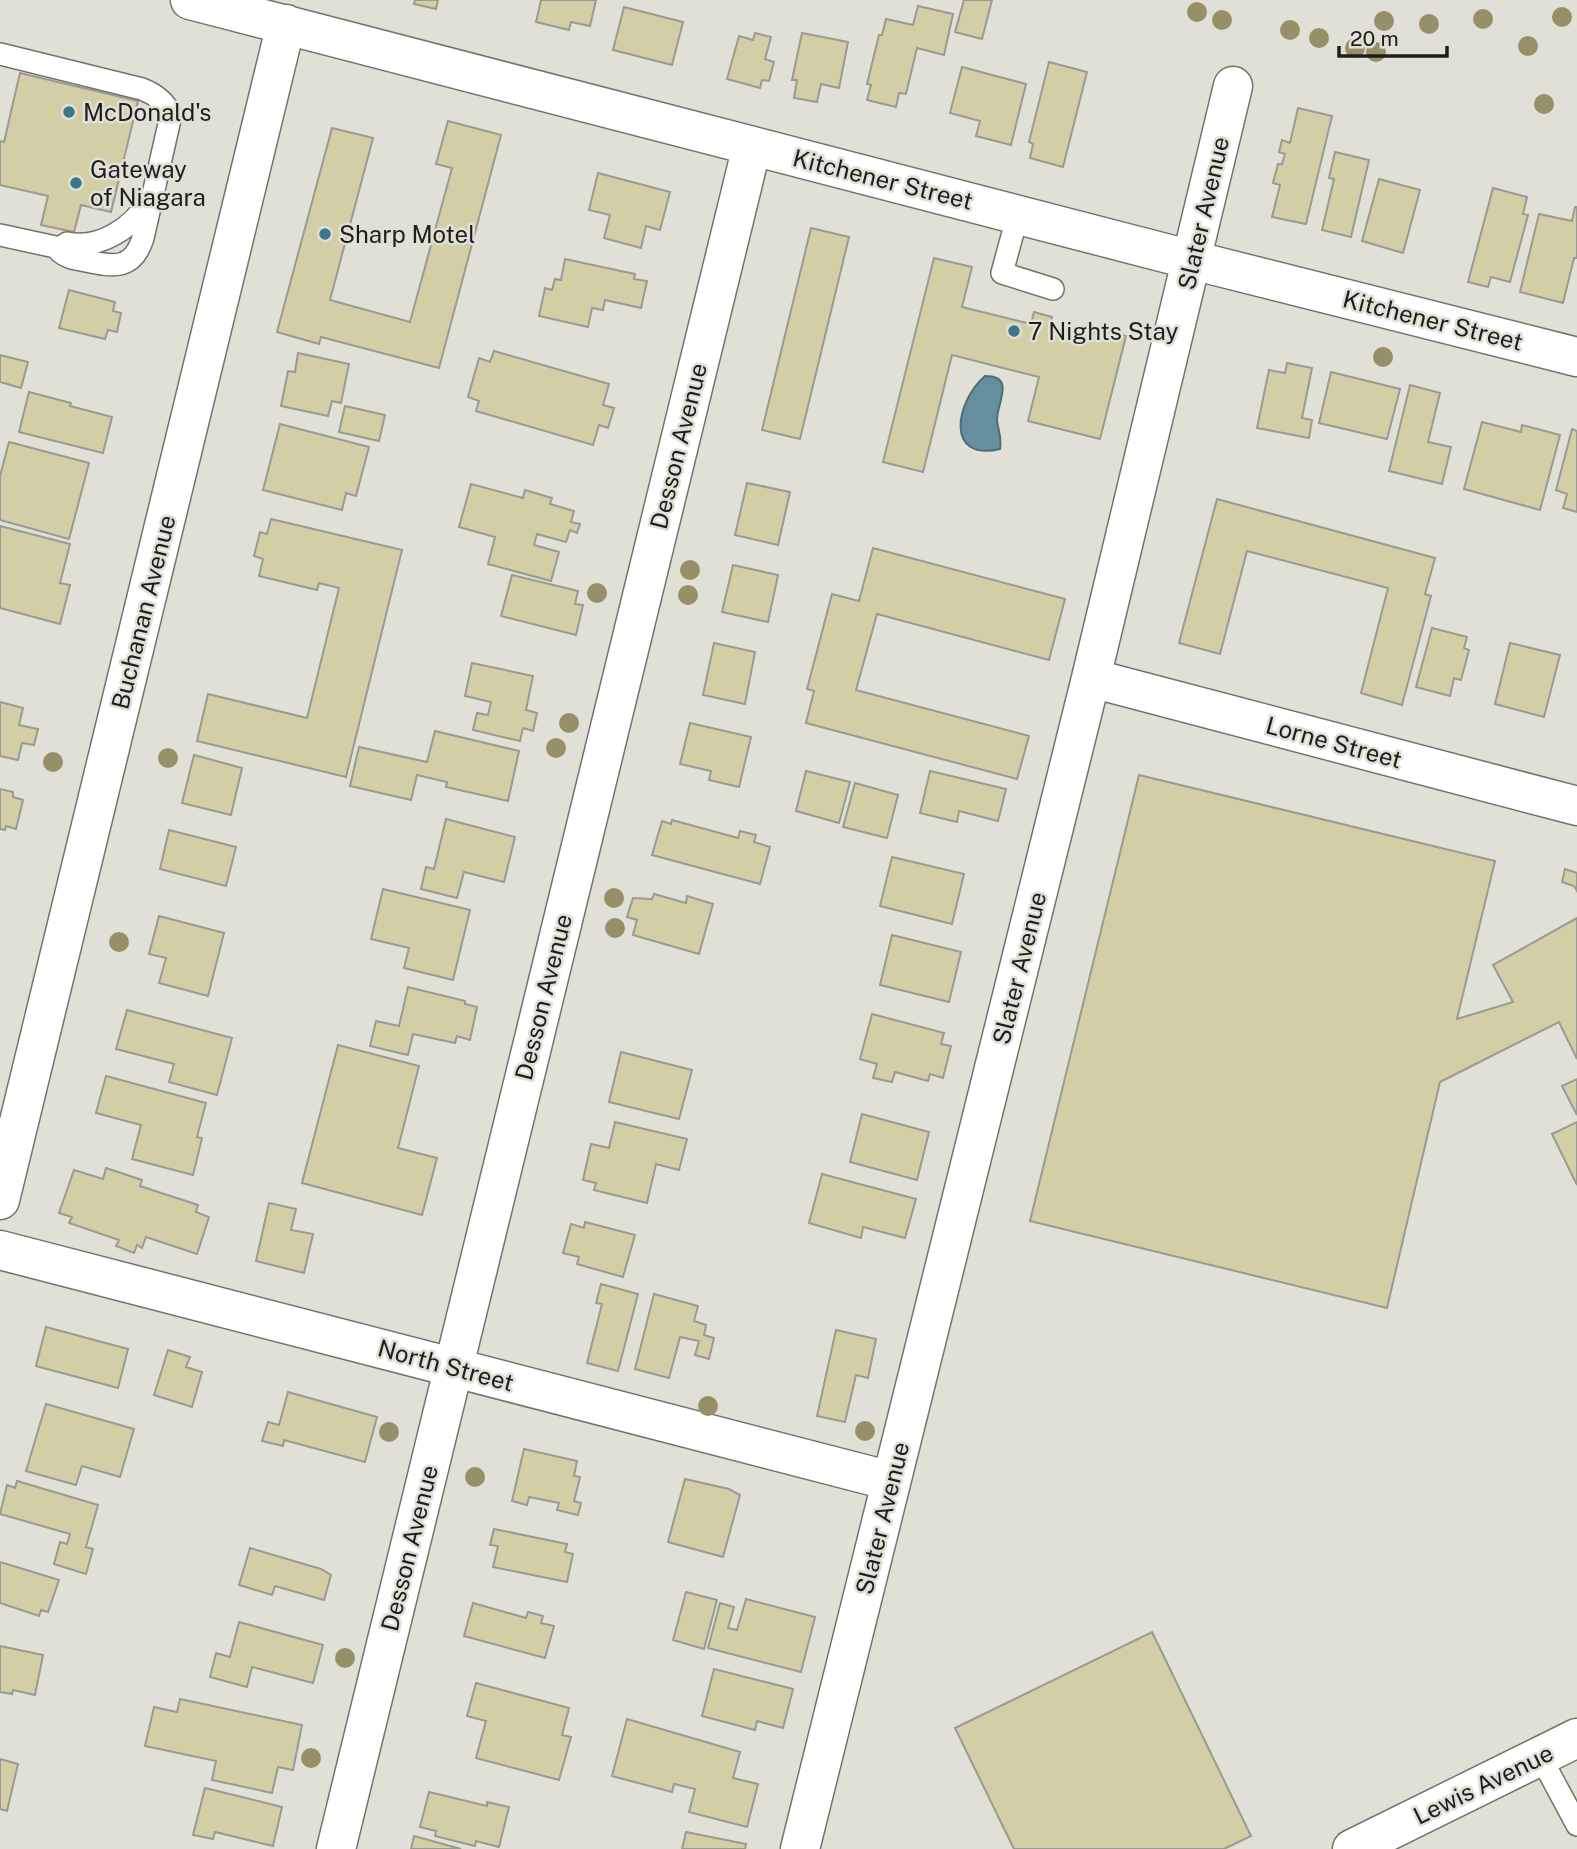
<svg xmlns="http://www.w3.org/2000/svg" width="1577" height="1849" viewBox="0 0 1577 1849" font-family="'Public Sans',sans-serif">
<rect width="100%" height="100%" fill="#e1e0d7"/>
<path fill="#658e9f" stroke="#506c77" stroke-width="2" d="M985 376C1016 376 997 402 997 420 998 431 1002 436 1000 449 945 462 955 402 985 376Z"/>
<path fill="#d2cea6" stroke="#9b9a92" stroke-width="2" d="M415 0H438L436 9 414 4Z
M541 0H596L590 26 571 22 569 30 536 22Z
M964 0H992L982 39 955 32Z
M918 6 953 14 944 55 917 48 906 94 899 93 896 107 867 100 871 85 867 84 879 35H882L886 19 913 25Z
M624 7 683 22 672 65 613 50Z
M755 33 771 37 765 59 774 62 769 81 762 80 760 88 727 79 739 36 753 40Z
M802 33 848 42 839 88 821 84 817 102 794 98 797 80H792Z
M1049 62 1087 72 1063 167 1030 158 1033 144 1029 142Z
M962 67 1026 84 1011 145 976 136 980 121 950 113Z
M20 73 138 101 111 212 81 205 74 232 41 225 48 196 0 185V141L4 142Z
M1298 108 1332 116 1306 224 1272 217 1280 185 1273 183 1278 164H1282L1285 154 1279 152 1282 140 1290 143Z
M448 121 501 135 439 368 321 337 319 344 277 332 332 128 373 138 330 300 410 322 452 168 436 164Z
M1335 152 1369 160 1351 237 1322 230 1334 179 1329 178Z
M598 173 670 192 660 230 646 226 641 248 604 238 610 215 589 210Z
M1379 179 1420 190 1403 253 1362 241Z
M1493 188 1527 197 1523 214 1528 215 1510 282 1491 277 1488 287 1468 282Z
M1575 207H1577V258H1574L1563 303 1520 292 1539 214 1572 221Z
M811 228 849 237 800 439 762 430Z
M934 258 972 267 962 307 1031 324 1034 312 1052 317 1049 328 1092 338 1095 329 1126 336 1100 439 1028 421 1039 377 952 355 923 472 883 462Z
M565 259 635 274 634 279 647 281 641 308 605 300 603 310 592 308 588 327 539 316 545 288 552 290 555 279 561 280Z
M69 290 115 302 113 311 121 313 117 332 108 330 105 339 59 328Z
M494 351 609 384 603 405 614 408 608 428 599 425 593 445 476 411 479 401 468 397 479 358 490 362Z
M298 353 349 364 341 403 332 401 328 416 281 406 288 371 295 372Z
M0 355 28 362 21 388 0 382Z
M1287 363 1312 368 1302 418 1312 420 1309 438 1257 428 1269 370 1285 373Z
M1331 372 1400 389 1387 439 1319 423Z
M1410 385 1440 393 1428 442 1451 447 1442 484 1389 471Z
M29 392 71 403 70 406 112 417 103 453 19 432Z
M345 406 385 415 379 441 339 432Z
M1482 422 1521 432 1522 425 1560 435 1540 510 1464 489Z
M280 424 369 447 356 496 346 493 342 510 263 490Z
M1572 429 1577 431V512L1563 508 1567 494 1556 490Z
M9 442 89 463 69 539 0 520V476Z
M747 483 790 492 778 545 735 535Z
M471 484 523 498 525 490 552 498 550 504 574 511 571 522 580 524 577 533 570 530 566 542 537 534 534 545 559 552 551 581 488 564 495 537 459 527Z
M1217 499 1435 558 1425 594 1431 596 1402 705 1361 693 1388 588 1247 551 1220 654 1179 643Z
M271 519 402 550 346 777 197 741 208 694 307 718 339 588 319 583 317 590 259 576 263 559 254 556 260 532 267 534Z
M0 526 70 544 60 583 70 585 60 624 0 608Z
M873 548 1065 599 1049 660 877 614 856 690 1029 736 1017 779 806 723 814 691 807 689 832 594 859 601Z
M733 565 778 575 768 622 722 612Z
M512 575 578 591 575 604 583 605 576 635 501 616Z
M1432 628 1467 637 1464 648 1469 650 1461 680 1454 678 1450 696 1416 687Z
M714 643 755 652 745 704 703 695Z
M1510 643 1560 655 1544 717 1495 704Z
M472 663 533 676 526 710 537 713 533 731 523 728 520 741 473 730 477 713 488 715 491 702 465 696Z
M0 702 23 708 19 725 38 729 34 745 22 743 18 760 0 756Z
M690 723 751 737 739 787 709 780 711 771 680 764Z
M435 731 519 751 508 801 446 787 447 782 417 775 411 800 350 786 359 747 427 762Z
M194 755 242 768 231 815 182 803Z
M806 771 850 782 839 823 796 811Z
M930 771 1006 789 998 821 959 811 957 822 920 813Z
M1139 775 1495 861 1457 1019 1513 1002 1493 965 1577 918V1059L1559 1022 1440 1082 1387 1308 1030 1221Z
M855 783 898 795 887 838 843 827Z
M0 789 13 792V797L23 800 16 829 6 826 5 830 0 829Z
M446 819 515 837 504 882 464 872 457 898 421 889 426 867 434 869Z
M672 820 738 838 740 831 756 835 754 842 770 847 760 884 652 855 662 821 671 824Z
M169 830 236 847 226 886 160 869Z
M892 857 964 874 952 924 880 906Z
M1565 869 1577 873V891L1574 886 1562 882Z
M383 889 470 910 453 980 404 968 409 948 371 939Z
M654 894 686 903 687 896 713 904 699 954 633 935 637 920 627 917 633 898 652 899Z
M159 916 224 933 208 996 159 983 166 958 149 954Z
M892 935 961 952 949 1002 880 985Z
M408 987 465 1001V1004L477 1007 470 1040 457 1036 455 1043 413 1034 408 1055 370 1046 376 1021 399 1026Z
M127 1010 232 1038 217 1095 169 1082 174 1064 116 1049Z
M872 1014 944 1033 941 1044 951 1046 943 1078 930 1074 928 1081 895 1072 892 1082 873 1078 877 1064 860 1059Z
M338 1045 419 1066 398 1148 437 1158 422 1215 302 1183Z
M621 1052 692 1070 679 1119 609 1102Z
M106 1076 206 1103 197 1137 202 1138 193 1175 132 1159 141 1125 96 1113Z
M1577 1079V1115L1562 1086Z
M862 1114 929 1132 917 1180 850 1162Z
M615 1122 687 1139 679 1170 656 1164 647 1203 594 1190 596 1183 583 1180 591 1144 609 1148Z
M1577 1122V1185L1552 1134Z
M106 1168 142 1180 140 1186 198 1205 196 1212 209 1217 197 1254 146 1237 142 1248 137 1245 134 1253 116 1246 119 1240 69 1223 72 1217 59 1213 74 1170 103 1179Z
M822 1174 916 1199 905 1238 863 1227 861 1238 809 1223Z
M269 1203 296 1209 291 1230 313 1234 304 1273 256 1261Z
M585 1222 635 1235 623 1277 577 1264 579 1257 563 1253 571 1224 584 1228Z
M601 1284 638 1294 618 1371 587 1363 602 1304 596 1303Z
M654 1294 698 1306 694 1321 706 1325 704 1335 714 1338 709 1359 695 1355 699 1341 680 1337 669 1378 635 1369Z
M46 1327 128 1349 118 1388 36 1366Z
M836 1330 876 1339 868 1378 856 1375 845 1422 817 1416Z
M168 1350 190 1357 186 1367 202 1372 192 1407 154 1395Z
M288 1392 377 1417 365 1462 284 1440 283 1446 262 1441 268 1422 279 1425Z
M46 1404 134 1429 120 1477 82 1466 76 1485 26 1471Z
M524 1449 577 1461 574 1476 580 1477 574 1501 581 1503 578 1515 557 1510 559 1503 529 1497 527 1505 512 1501Z
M685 1479 729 1489 740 1495 723 1557 668 1542Z
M17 1481 98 1505 86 1547 93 1549 86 1574 54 1564 60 1542 67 1544 70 1534 0 1514 7 1485 15 1488Z
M494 1529 567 1544 565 1552 573 1554 567 1582 493 1567 498 1546 490 1545Z
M250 1548 321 1569 331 1575 324 1600 275 1586 272 1595 239 1585Z
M0 1562 59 1580 48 1612 41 1610 39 1616 0 1603Z
M686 1592 717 1600 704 1649 673 1640Z
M746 1599 815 1617 801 1672 708 1648 720 1603 734 1607 728 1628 737 1630Z
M473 1603 526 1618 528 1612 543 1616 541 1623 554 1626 545 1658 464 1636Z
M239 1622 323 1645 313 1683 252 1667 247 1687 210 1677 216 1653 230 1657Z
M1152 1632 1251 1836 1224 1849H1014L955 1728Z
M0 1646 43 1655 35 1695 13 1690 12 1694 0 1692Z
M714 1669 793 1689 783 1728 757 1721 755 1730 702 1716Z
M476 1683 569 1708 562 1735 571 1737 559 1780 476 1758 486 1721 467 1716Z
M180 1699 302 1725 293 1770 278 1767 272 1793 212 1780 216 1761 145 1746 154 1707 177 1712Z
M627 1719 740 1752 733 1778 758 1784 747 1827 689 1812 695 1789 674 1784 672 1792 612 1776Z
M0 1759 18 1764 7 1811 0 1809Z
M205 1788 282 1807 273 1846 215 1832 213 1839 193 1835Z
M429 1792 487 1806V1802L509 1807 499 1847 476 1841 475 1846 435 1836 436 1831 420 1827Z
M686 1832 746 1844 745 1849H682Z
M414 1836 461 1849H411Z"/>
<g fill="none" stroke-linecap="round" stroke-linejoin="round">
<g stroke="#74736b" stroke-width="24">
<path id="lane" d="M0 54 142 89C155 94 165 101 171 115L143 238C133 270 114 267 86 261 76 259 67 258 60 252V248L0 235
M1018 214 1002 273 1053 289
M60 248 67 243C99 250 135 227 149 199
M1540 1756 1577 1825"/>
</g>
<g stroke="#74736b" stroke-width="41">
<path id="street" d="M190 0 1192 260 1577 357
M1091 678 1577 806
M0 1200 286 24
M0 1250 891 1481
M336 1849 752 146
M800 1849 1091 678 1233 86
M1352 1849 1577 1738"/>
</g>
<use href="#lane" stroke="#fff" stroke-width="21"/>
<use href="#street" stroke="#fff" stroke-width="38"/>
</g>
<g fill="#959067">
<circle cx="1197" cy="12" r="10"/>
<circle cx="1562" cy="17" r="10"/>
<circle cx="1483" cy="19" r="10"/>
<circle cx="1222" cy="20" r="10"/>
<circle cx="1384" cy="21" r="10"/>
<circle cx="1429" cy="24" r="10"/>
<circle cx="1290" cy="30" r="10"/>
<circle cx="1319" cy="38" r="10"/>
<circle cx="1528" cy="46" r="10"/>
<circle cx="1355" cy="48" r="10"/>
<circle cx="1376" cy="52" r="10"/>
<circle cx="1544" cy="104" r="10"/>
<circle cx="1383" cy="357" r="10"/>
<circle cx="690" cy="570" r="10"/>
<circle cx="597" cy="593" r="10"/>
<circle cx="688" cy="595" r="10"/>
<circle cx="569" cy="723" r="10"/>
<circle cx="556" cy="748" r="10"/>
<circle cx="168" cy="758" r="10"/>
<circle cx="53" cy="762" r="10"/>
<circle cx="614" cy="898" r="10"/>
<circle cx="615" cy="928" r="10"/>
<circle cx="119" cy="942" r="10"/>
<circle cx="708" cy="1406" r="10"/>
<circle cx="865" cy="1431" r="10"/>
<circle cx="389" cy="1432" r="10"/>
<circle cx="475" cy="1477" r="10"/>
<circle cx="345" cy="1658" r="10"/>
<circle cx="311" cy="1758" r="10"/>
</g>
<g fill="#3a768d" stroke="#e1e0d7" stroke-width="2.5">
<circle cx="69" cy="112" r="7"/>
<circle cx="76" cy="183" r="7"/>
<circle cx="325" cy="234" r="7"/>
<circle cx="1014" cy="331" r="7"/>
</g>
<g text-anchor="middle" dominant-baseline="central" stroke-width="5" stroke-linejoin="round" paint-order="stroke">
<g font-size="24" fill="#1f1e1b" stroke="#e1e0d7" text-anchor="start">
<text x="83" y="112">McDonald's</text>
<text x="90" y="169">Gateway<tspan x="90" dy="28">of Niagara</tspan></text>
<text x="339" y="234">Sharp Motel</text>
<text x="1028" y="331">7 Nights Stay</text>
</g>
<g font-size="24" fill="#1f1e1b" stroke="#e1e0d7">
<text transform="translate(883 179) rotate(14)">Kitchener Street</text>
<text transform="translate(1203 213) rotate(-77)">Slater Avenue</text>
<text transform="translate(1433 320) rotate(14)">Kitchener Street</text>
<text transform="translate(678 446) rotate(-76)">Desson Avenue</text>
<text transform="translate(143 612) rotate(-76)">Buchanan Avenue</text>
<text transform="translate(1334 742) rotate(15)">Lorne Street</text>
<text transform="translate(1019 968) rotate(-76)">Slater Avenue</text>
<text transform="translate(543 997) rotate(-76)">Desson Avenue</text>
<text transform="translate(446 1365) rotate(15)">North Street</text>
<text transform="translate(882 1518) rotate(-76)">Slater Avenue</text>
<text transform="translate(409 1548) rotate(-76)">Desson Avenue</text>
<text transform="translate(1483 1784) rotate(-26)">Lewis Avenue</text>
</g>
</g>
<path d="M1339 46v10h108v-10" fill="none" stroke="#1f1e1b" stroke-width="3.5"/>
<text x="1350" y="46" font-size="21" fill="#1f1e1b" stroke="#e1e0d7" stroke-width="5" paint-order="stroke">20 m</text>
</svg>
